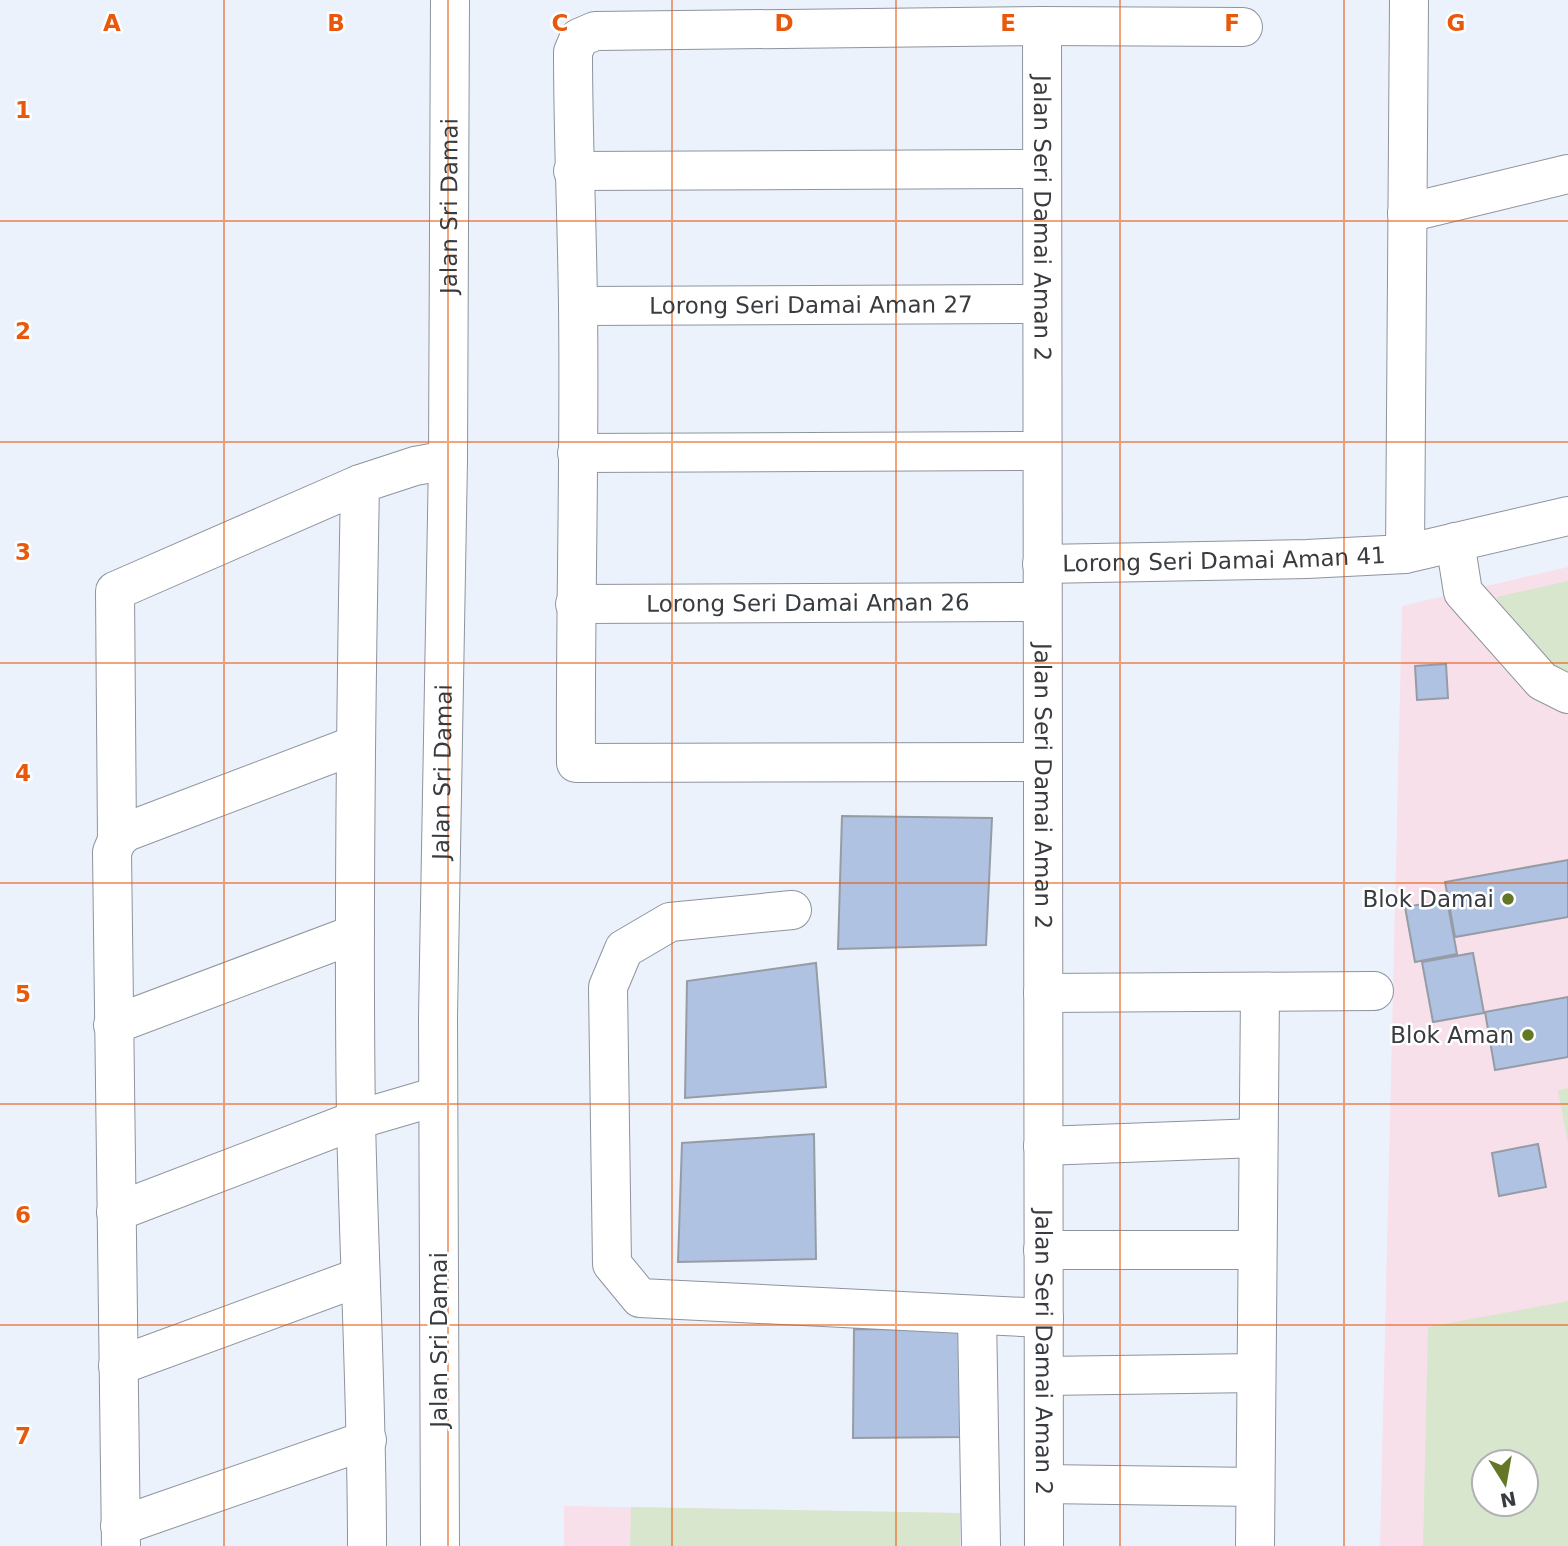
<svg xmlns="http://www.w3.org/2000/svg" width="1568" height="1546" viewBox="0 0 1568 1546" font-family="'DejaVu Sans',sans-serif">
<rect width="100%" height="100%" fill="#ecf2fc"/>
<path fill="#f8e0ea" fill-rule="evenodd" d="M1568 567V1546H1380L1402 606ZM1484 1462H1526V1504H1484Z
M564 1506 960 1513V1546H564Z"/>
<path fill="#d9e6ce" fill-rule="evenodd" d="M1568 581V680L1547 671 1496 597Z
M1568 1088V1144L1558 1090Z
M1568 1301V1546H1423L1428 1327ZM1484 1462H1526V1504H1484Z
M631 1507 960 1513V1546H630Z"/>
<path fill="#afc2e2" stroke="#969ca5" stroke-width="2" d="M1446 664 1448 698 1417 700 1415 666Z
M842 816 992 818 986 945 838 949Z
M1568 860V917L1455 937 1445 882Z
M1447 900 1457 954 1415 962 1405 907Z
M1473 953 1484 1013 1433 1022 1422 962Z
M816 963 826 1087 685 1098 687 981Z
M1568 997V1057L1495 1070 1485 1012Z
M814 1134 816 1259 678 1262 682 1143Z
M1538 1144 1546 1187 1499 1196 1492 1153Z
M854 1329 963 1330 965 1437 853 1438Z"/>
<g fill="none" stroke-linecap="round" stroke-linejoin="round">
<g stroke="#8e949d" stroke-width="40">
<g id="minor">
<path id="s1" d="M1042 26 1044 1546"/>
<path d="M573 171 1042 169"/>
<path d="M1407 213 1568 174"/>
<path id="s2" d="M578 306 1042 304"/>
<path d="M577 453 1042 451"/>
<path d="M1455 542 1463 592 1542 681 1568 694"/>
<path d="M1405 554 1409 0"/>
<path id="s3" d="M1042 564 1307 559 1405 554 1568 516"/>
<path id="s4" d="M575 604 1042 602"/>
<path d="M1043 762 576 763C575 611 580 459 578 306 577 221 573 137 573 52L579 38 595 31 1042 26 1243 27"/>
<path d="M117 840 126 832 355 745"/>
<path d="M792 910 670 922 624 949 608 987 612 1264 640 1298 1044 1318"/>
<path d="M1043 993 1374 991"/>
<path d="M113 1025 355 934"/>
<path d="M1043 1146 1258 1138"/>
<path d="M116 1212 356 1120 438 1096"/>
<path d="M1043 1250H1257"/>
<path d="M977 1315 981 1546"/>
<path d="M118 1366 360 1277"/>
<path d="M1044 1376 1256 1373"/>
<path d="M1044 1484 1255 1487"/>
<path d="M120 1526 367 1440"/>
<path d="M121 1546 112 852 117 840 115 591 360 484"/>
<path d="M367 1546C367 1404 359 1262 356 1119 353 908 356 696 360 484L415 466 448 460"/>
<path id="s5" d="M440 1546 438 1017 448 460 450 0"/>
<path d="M1255 1546 1260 992"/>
</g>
</g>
<use href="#minor" stroke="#fff" stroke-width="38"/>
</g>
<path fill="none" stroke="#e8590c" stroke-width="2" stroke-opacity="0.55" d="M224 0V1546M448 0V1546M672 0V1546M896 0V1546M1120 0V1546M1344 0V1546M0 221H1568M0 442H1568M0 663H1568M0 883H1568M0 1104H1568M0 1325H1568"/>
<g fill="#647726" stroke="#fff" stroke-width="2.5">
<circle cx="1508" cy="899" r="7"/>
<circle cx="1528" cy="1035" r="7"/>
</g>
<g text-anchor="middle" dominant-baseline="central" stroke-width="5" stroke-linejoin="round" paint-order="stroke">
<g font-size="23" fill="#383b3f" stroke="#fff">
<text stroke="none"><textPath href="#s5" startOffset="1340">Jalan Sri Damai</textPath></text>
<text stroke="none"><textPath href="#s1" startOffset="192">Jalan Seri Damai Aman 2</textPath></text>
<text stroke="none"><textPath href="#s2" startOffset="233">Lorong Seri Damai Aman 27</textPath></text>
<text stroke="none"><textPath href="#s3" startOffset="182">Lorong Seri Damai Aman 41</textPath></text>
<text stroke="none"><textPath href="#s4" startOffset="233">Lorong Seri Damai Aman 26</textPath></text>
<text stroke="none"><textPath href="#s5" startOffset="774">Jalan Sri Damai</textPath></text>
<text stroke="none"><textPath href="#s1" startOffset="760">Jalan Seri Damai Aman 2</textPath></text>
<text transform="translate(439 1340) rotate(-90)">Jalan Sri Damai</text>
<text stroke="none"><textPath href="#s1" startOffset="1326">Jalan Seri Damai Aman 2</textPath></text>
</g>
<g font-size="23" fill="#383b3f" stroke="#fff" text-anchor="end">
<text x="1494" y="899">Blok Damai</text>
<text x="1514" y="1035">Blok Aman</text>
</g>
</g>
<g font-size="23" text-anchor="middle" font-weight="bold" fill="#e8590c" stroke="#fff" stroke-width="5" stroke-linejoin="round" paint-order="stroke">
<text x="112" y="31">A</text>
<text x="336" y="31">B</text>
<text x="560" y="31">C</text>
<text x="784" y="31">D</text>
<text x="1008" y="31">E</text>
<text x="1232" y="31">F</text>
<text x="1456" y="31">G</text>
<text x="23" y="118">1</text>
<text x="23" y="339">2</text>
<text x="23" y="560">3</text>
<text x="23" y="781">4</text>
<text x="23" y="1002">5</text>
<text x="23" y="1223">6</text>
<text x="23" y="1444">7</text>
</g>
<g transform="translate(1505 1483) rotate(169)"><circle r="33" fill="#ffffff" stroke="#afb1b2" stroke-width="2"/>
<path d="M0-5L12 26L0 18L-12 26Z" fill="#647726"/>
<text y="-10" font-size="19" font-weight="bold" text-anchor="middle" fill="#383b3f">N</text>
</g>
</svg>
